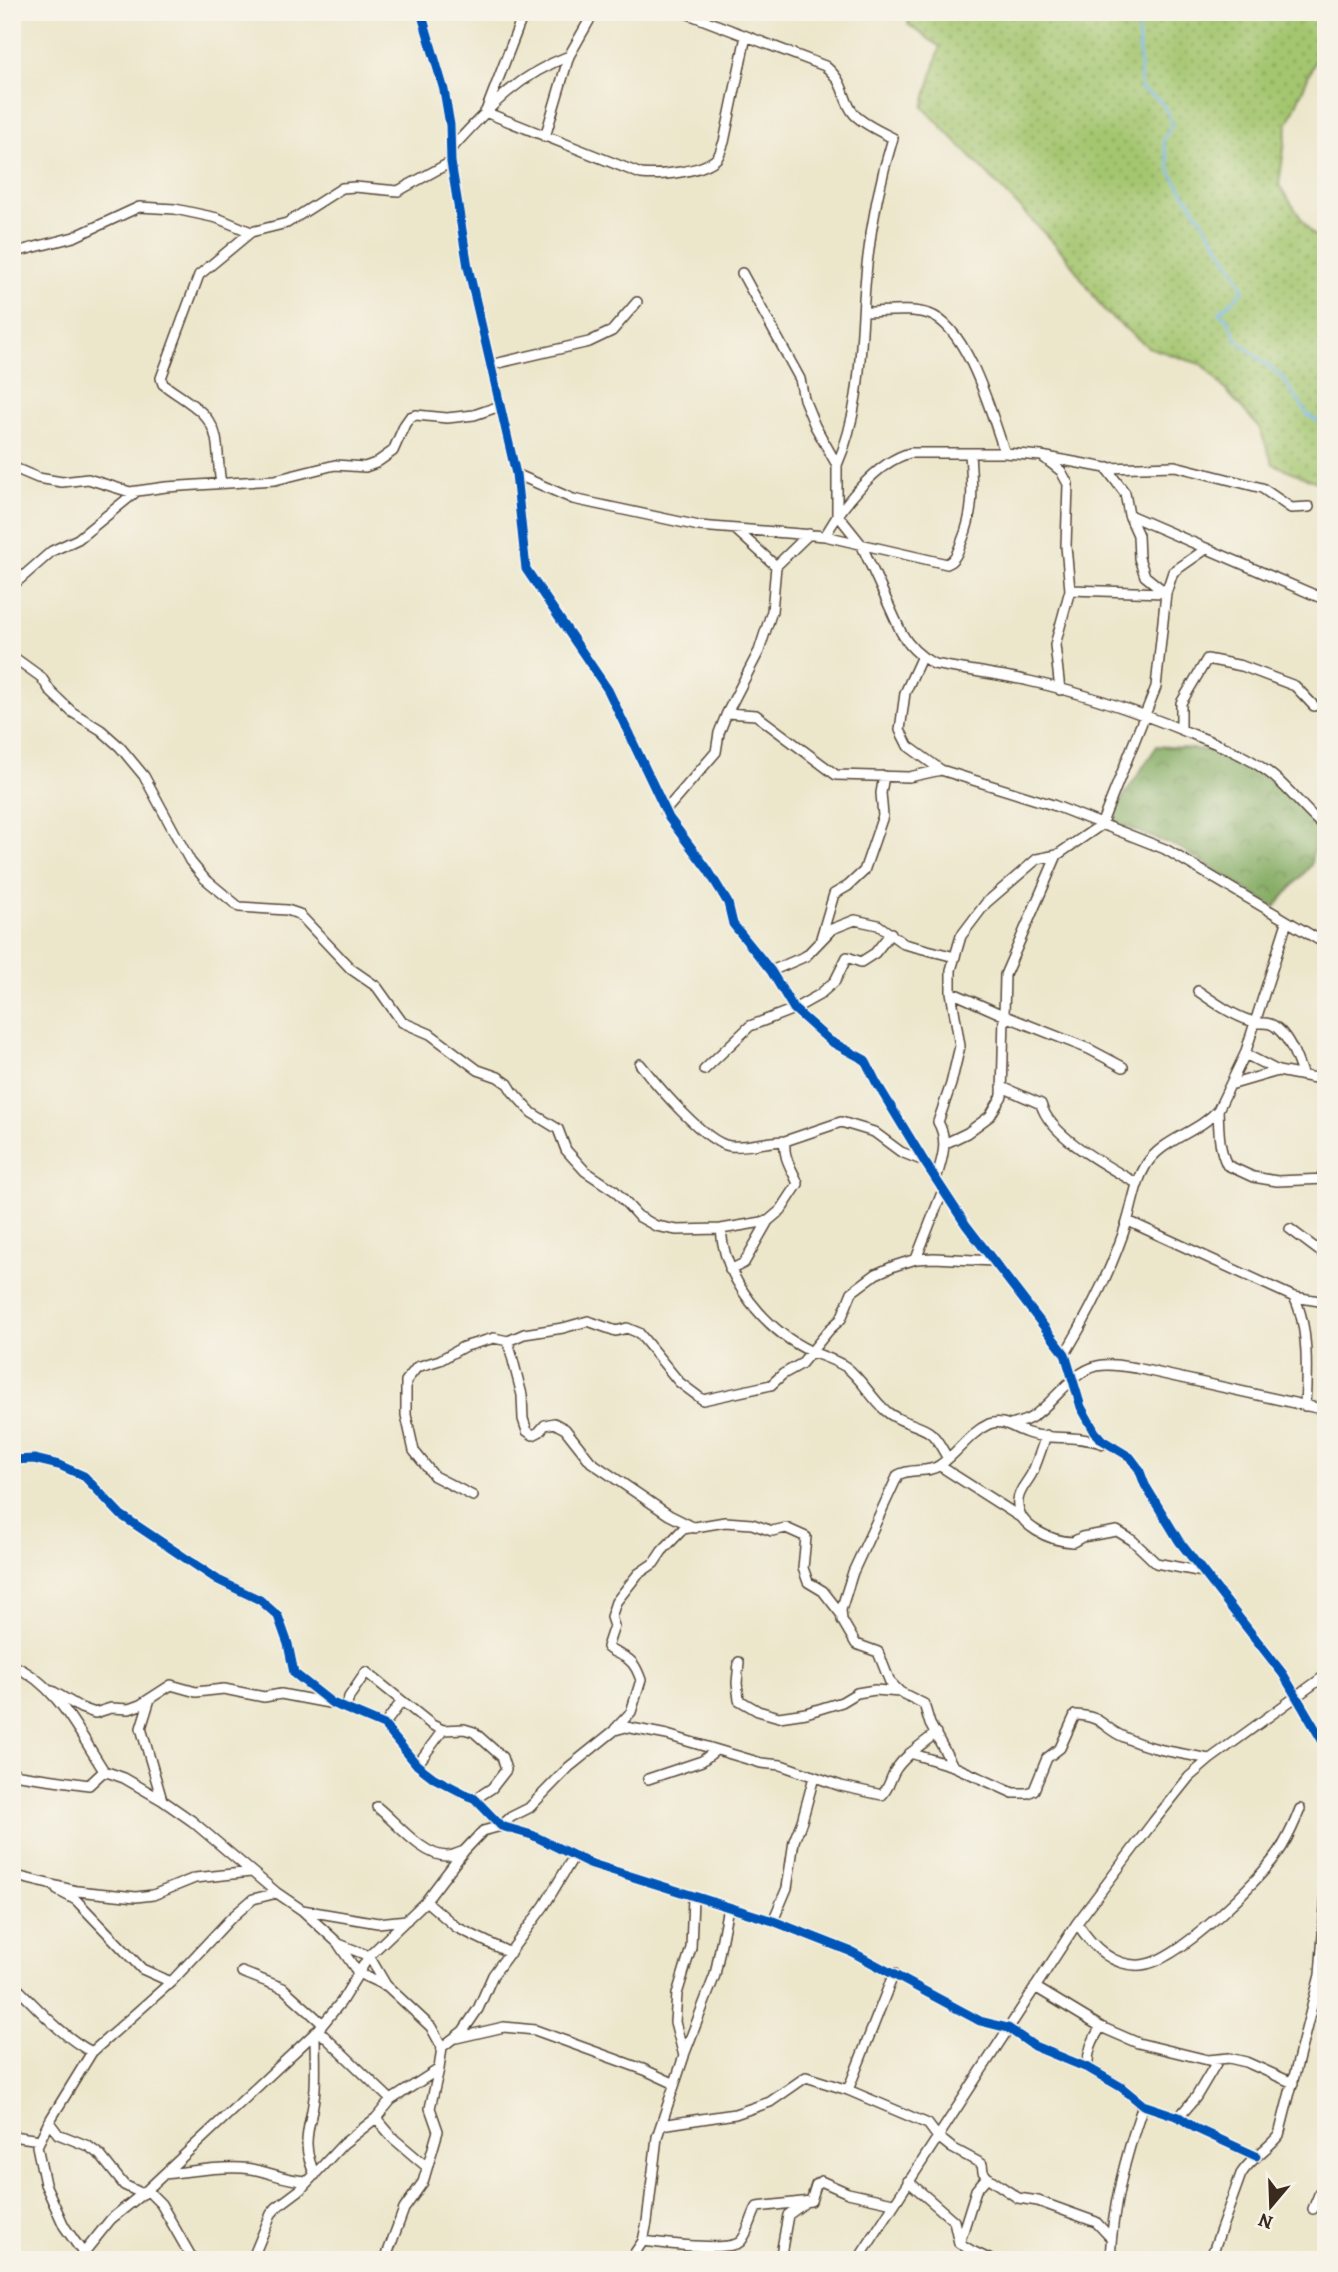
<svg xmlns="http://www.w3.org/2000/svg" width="1338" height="2272" viewBox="0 0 1338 2272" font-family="Alegreya,serif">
<defs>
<pattern id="grass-dots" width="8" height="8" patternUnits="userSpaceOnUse" patternTransform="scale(1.75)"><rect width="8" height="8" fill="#a4c66f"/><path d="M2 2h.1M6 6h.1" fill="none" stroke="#87a15b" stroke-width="1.8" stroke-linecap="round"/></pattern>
<pattern id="forest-crowns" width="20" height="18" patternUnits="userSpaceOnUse" patternTransform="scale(1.75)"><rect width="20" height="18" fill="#83ab62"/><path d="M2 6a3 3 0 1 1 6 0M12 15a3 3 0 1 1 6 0" fill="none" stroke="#6c8b50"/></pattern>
</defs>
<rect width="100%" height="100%" fill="#f7f3e8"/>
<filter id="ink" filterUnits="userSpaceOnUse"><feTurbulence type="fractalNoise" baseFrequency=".0143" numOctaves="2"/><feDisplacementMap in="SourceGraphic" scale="14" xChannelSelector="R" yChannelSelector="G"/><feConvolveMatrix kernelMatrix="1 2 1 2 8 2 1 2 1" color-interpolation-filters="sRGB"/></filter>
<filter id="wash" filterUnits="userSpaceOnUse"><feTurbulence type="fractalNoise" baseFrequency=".00686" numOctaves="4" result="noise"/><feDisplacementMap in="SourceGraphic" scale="28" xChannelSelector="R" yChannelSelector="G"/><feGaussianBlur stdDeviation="1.57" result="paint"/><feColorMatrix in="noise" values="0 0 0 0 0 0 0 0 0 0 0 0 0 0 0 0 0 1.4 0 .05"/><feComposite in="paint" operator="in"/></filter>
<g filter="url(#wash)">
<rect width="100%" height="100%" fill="#ece6cb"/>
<path fill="url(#grass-dots)" stroke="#707846" stroke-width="2" d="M912 12H1326V35L1287 126 1279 185 1311 233 1326 242V486L1273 464 1259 427 1203 365 1148 347 1105 312 1065 255 923 107 940 47 908 24Z"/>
<path fill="url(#forest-crowns)" stroke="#5f6a40" stroke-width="2" d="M1157 746 1218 751 1280 786 1317 826 1311 865 1275 907 1180 848 1108 820Z"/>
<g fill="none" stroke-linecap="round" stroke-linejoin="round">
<path stroke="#7cb9ef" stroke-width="2.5" d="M1114 12 1129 24H1138
M1157 12 1138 24 1141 89C1161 100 1165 103 1172 125L1163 140 1171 173 1233 267 1244 289 1235 299 1219 312 1228 320 1238 341 1282 377 1308 415 1326 427"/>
</g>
</g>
<g filter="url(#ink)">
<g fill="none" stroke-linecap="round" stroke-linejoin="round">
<g stroke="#564638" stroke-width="12">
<path id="minor" d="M421 12 444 90 450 125 451 162 468 267 516 474 526 569 608 690 669 818 708 870 728 903 733 924 771 971 794 1009 830 1041 865 1060 876 1082 924 1161 966 1225 1065 1354 1081 1407 1095 1432 1102 1440 1130 1457 1139 1469 1145 1485 1179 1541 1283 1674 1326 1747
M683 12 825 66C847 84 841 98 854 114 863 124 881 132 893 138 878 186 869 235 865 286 860 346 862 408 837 465
M486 111 524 12
M485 112 641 174C659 176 703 172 717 158 720 155 722 146 724 142L746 36
M545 137 569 56 594 12
M451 149C488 109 516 76 569 56
M12 253 74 237 139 207 175 209 217 218 251 232
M742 273 800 379 804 399 815 426 837 465V514L861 544 901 632C909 647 919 656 934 664 965 670 998 674 1029 681 1083 693 1136 711 1187 732 1215 743 1244 754 1268 772 1291 789 1304 811 1326 828
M864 312C884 312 910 308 929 314 968 327 992 416 1005 453
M490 365 589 342 612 331 637 302
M1043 457 1061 471 1068 484 1066 546 1070 590
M12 467 38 478 62 482 88 479 130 492 166 487 275 480 335 465 365 467 376 463 393 451 405 424 410 417 416 415 447 418 474 415 500 406
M1106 468 1175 466 1262 488 1291 508 1309 507
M516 474 573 499 699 526 825 536 947 564C956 559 958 551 962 541 975 510 972 486 970 453
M221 483C218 468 219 453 216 438 211 411 183 400 163 384L161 378 199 275 251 232 287 223 342 188 355 187 398 191 451 162
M1129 515 1326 600
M735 529 776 566
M825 536C842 506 876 462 910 453H1005L1041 456 1106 468 1125 493 1129 515 1138 535 1139 558 1145 576 1166 593
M12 586 52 551 78 539 137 491
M12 656 41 677 51 692 72 712 101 730 120 747 144 776 190 861 204 878 239 907 287 910 299 914 351 969 377 987 402 1022 430 1034 478 1070 498 1077 508 1084 513 1092 532 1113 558 1129 566 1150 585 1171 615 1191 638 1216 656 1226 677 1230 721 1229 768 1221 781 1210 798 1184C792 1168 783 1159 785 1141L841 1122 874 1132 901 1152 924 1161
M921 658 905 693 900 730 908 746 941 770 1053 805 1165 849 1326 944
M1060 690 1055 645 1070 590 1165 593
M727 713 759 651 772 611 776 566 809 534
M1181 729V703L1207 659 1242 666 1295 686 1314 706
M665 811 716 752 719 733 727 713 756 715 836 775 909 777 941 770
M821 938 834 894 848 886 864 871 883 816 881 793 884 776
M771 971 806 956 832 929 855 920 878 925 904 944 955 957
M1198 991C1214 1002 1232 1015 1251 1021 1261 1025 1268 1020 1277 1028 1291 1040 1297 1060 1303 1076
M951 992 1003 1015 1089 1049 1123 1067
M1245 1054 1278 1071 1326 1080
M640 1064C656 1084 705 1143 730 1146 747 1148 767 1141 785 1141
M704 1070 750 1026 794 1009 819 995 835 981 847 957 861 962 875 953 891 933
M1230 1085 1278 1071
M1002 1087 1041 1104C1050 1137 1109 1167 1138 1184
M1218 1110C1219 1129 1218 1147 1227 1165L1253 1177 1277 1181 1326 1179
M944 1144 967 1133 990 1116 1002 1096 1005 975 1057 855 1101 825 1156 687 1166 593 1173 572 1206 549
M1321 1178 1326 1167
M936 1179C942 1160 949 1141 938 1122L951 1084 960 1046 951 992V970L961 936 986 903 1037 859 1057 855
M1128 1221 1294 1297 1326 1302
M721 1229C724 1280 766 1331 812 1352 824 1357 835 1360 846 1367 862 1379 871 1398 886 1411 898 1422 915 1423 929 1432 937 1437 942 1449 947 1457
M1290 1229 1326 1256
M916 1259 943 1190
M730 1270 744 1263 768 1221
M1294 1297C1309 1326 1307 1373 1305 1406
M508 1341 522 1395 523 1419 527 1431 533 1435 539 1432 545 1425 554 1423 565 1429 591 1462 669 1515 695 1528
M1065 1354C1090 1312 1112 1269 1127 1222 1133 1203 1135 1183 1146 1165 1162 1139 1198 1133 1218 1110L1245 1054 1287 922
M1011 1425C1018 1423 1026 1421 1032 1417 1054 1403 1070 1373 1097 1366 1109 1363 1124 1366 1136 1368L1326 1410
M1046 1435C1042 1447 1038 1460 1033 1471 1029 1481 1019 1489 1018 1500 1015 1527 1052 1541 1073 1542L1082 1537 1117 1531 1132 1540 1156 1563 1203 1572
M1104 1444C1077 1434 1047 1441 1025 1432 1013 1428 1003 1419 989 1424 969 1433 958 1453 940 1465 928 1474 911 1467 898 1475L853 1572 841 1610 842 1620 856 1644 878 1652 890 1682 900 1692 924 1704 930 1724 953 1766 1013 1793H1028L1034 1790 1047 1758 1060 1748 1075 1715C1104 1716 1102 1728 1124 1737 1150 1750 1181 1753 1210 1759
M12 1460 34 1459 59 1465 84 1476 121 1515 218 1580 260 1600 278 1616 288 1644 294 1673 332 1703 384 1725 417 1765 434 1778 475 1799 501 1826 532 1835 589 1863 773 1921 852 1952 980 2021 1008 2028 1034 2046 1090 2069 1121 2087 1143 2105 1179 2117 1195 2128 1256 2156
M940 1466 1023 1519
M473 1496 434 1476 414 1451 406 1415V1381L417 1367 440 1360 463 1347 494 1338 508 1341 524 1334 563 1328 588 1321 616 1331 627 1328 639 1333 679 1382 703 1400 771 1385 783 1374 801 1364 830 1329 841 1319 852 1292 876 1274 894 1266 916 1259 934 1258 994 1261
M739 1662 737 1683 739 1700 758 1711 779 1717 806 1713 842 1702 857 1693 875 1690 900 1692
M12 1665C57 1684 78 1731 104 1771
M52 1691 81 1708 95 1713 111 1708 129 1709 140 1705 171 1685 196 1692 224 1689 264 1697 281 1694 329 1703
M150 1699 141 1728 162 1800
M346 1709 349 1697 366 1672 432 1725 443 1730 464 1729 474 1732 502 1757 506 1770 492 1788 475 1799
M384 1725 402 1701
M615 1729 631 1712 641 1680C638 1672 635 1664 628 1659 621 1654 613 1653 607 1647L614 1626 611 1617 616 1602 638 1574 654 1563 662 1551 683 1529 725 1522 752 1524 772 1531 786 1528 806 1537 803 1568 808 1582 823 1591 841 1614
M910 1753 953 1766
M417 1765 443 1730
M12 1771 19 1775 89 1785 104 1771 124 1778 162 1800 192 1821 277 1893 302 1910 339 1944 369 1956 386 1985 431 2027 442 2047 439 2069 430 2108 438 2131 423 2182 404 2209 385 2260
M648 1779 702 1761 716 1750
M377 1807C396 1822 422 1856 447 1856 452 1856 459 1853 464 1851
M12 1875 77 1891 136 1897 153 1895 195 1878 251 1872
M57 1890 76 1900 142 1969 171 1982
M426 1901 456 1927 510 1953
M302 1910 378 1923 407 1920
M773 1921 787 1888 794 1841 802 1821 814 1777
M1077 1923C1091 1945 1112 1967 1141 1965 1177 1963 1263 1878 1282 1847 1289 1835 1295 1822 1300 1809
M339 1945 358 1973 384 1985
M242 1972 283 1988 323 2024
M12 1983C37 2007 61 2036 92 2052
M1035 1987 1101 2027 1138 2043 1208 2060 1229 2058 1246 2062 1293 2083
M318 2030 391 2100
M315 2032C315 2051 316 2070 315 2088 313 2125 298 2138 315 2175
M456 2038 504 2027 535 2030 645 2070 673 2083
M442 2047 463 2031 478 2009 493 1975 544 1906 574 1856
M684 2055 715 1975 728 1907
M1088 2068C1087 2052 1092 2040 1101 2027
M848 2090 894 1973
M1179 2117 1196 2097 1218 2060
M376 2118 394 2139 427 2167
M49 2122 58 2134 88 2146 100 2155 124 2185 143 2194
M661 2125 735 2114 770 2102 806 2077 848 2090 928 2124 937 2136 952 2148 982 2164 983 2172 987 2177 1018 2198 1038 2201 1096 2222 1111 2238
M12 2136 40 2140
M164 2174C190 2172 215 2166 242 2168 266 2169 282 2181 308 2181
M908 2181 954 2221 959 2243 972 2251 991 2260
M147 2190 318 2030 341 2002 369 1956 426 1901 464 1851 483 1831 501 1826 511 1817 529 1808 569 1767 615 1730 626 1727 667 1735 761 1763 781 1765 841 1786 882 1795C890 1787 890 1778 896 1769 906 1754 923 1744 936 1733
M1313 2209 1320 2192 1326 2190
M643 2241C661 2243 727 2252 740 2242 748 2235 751 2217 757 2207L811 2201 816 2185 821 2181 848 2193 893 2203
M960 2241 976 2190 987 2177
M83 2253 64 2226 45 2184 37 2146 49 2122 92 2052 171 1982 230 1919 253 1899 277 1893
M78 2260 111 2219 147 2190 161 2204 193 2260
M252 2260 271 2214 277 2207 301 2189 343 2144 376 2118 391 2100 439 2069
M630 2260 643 2241 647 2222 657 2137 684 2056 675 2022 677 1994 691 1948 693 1898
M780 2260 788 2215 803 2204
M858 2260 1077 1923 1154 1821 1189 1777 1210 1759 1326 1675
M1110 2260C1112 2206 1126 2155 1143 2105
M1210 2260 1241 2174C1251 2158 1267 2150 1279 2135L1320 1975 1326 1894"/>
</g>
<use href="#minor" stroke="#fff" stroke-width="9"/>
<g stroke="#f7f3e8" stroke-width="13">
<path id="cycleway" d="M421 12 444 90 450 125 451 162 468 267 516 474 526 569 608 690 669 818 708 870 728 903 733 924 771 971 794 1009 830 1041 865 1060 876 1082 924 1161 966 1225 1065 1354 1081 1407 1095 1432 1102 1440 1130 1457 1139 1469 1145 1485 1179 1541 1283 1674 1326 1747
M12 1460 34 1459 59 1465 84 1476 121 1515 218 1580 260 1600 278 1616 288 1644 294 1673 332 1703 384 1725 417 1765 434 1778 475 1799 501 1826 532 1835 589 1863 773 1921 852 1952 980 2021 1008 2028 1034 2046 1090 2069 1121 2087 1143 2105 1179 2117 1195 2128 1256 2156"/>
</g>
<use href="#cycleway" stroke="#0057b8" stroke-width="9"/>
</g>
</g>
<rect width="1338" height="2272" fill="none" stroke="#f7f3e8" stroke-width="42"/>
<g transform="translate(1271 2206) rotate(199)" stroke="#f7f3e8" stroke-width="5" paint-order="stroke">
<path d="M0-5L12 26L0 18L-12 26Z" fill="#3b2a1e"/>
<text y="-10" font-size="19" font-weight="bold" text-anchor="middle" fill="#3b2a1e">N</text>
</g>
</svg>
